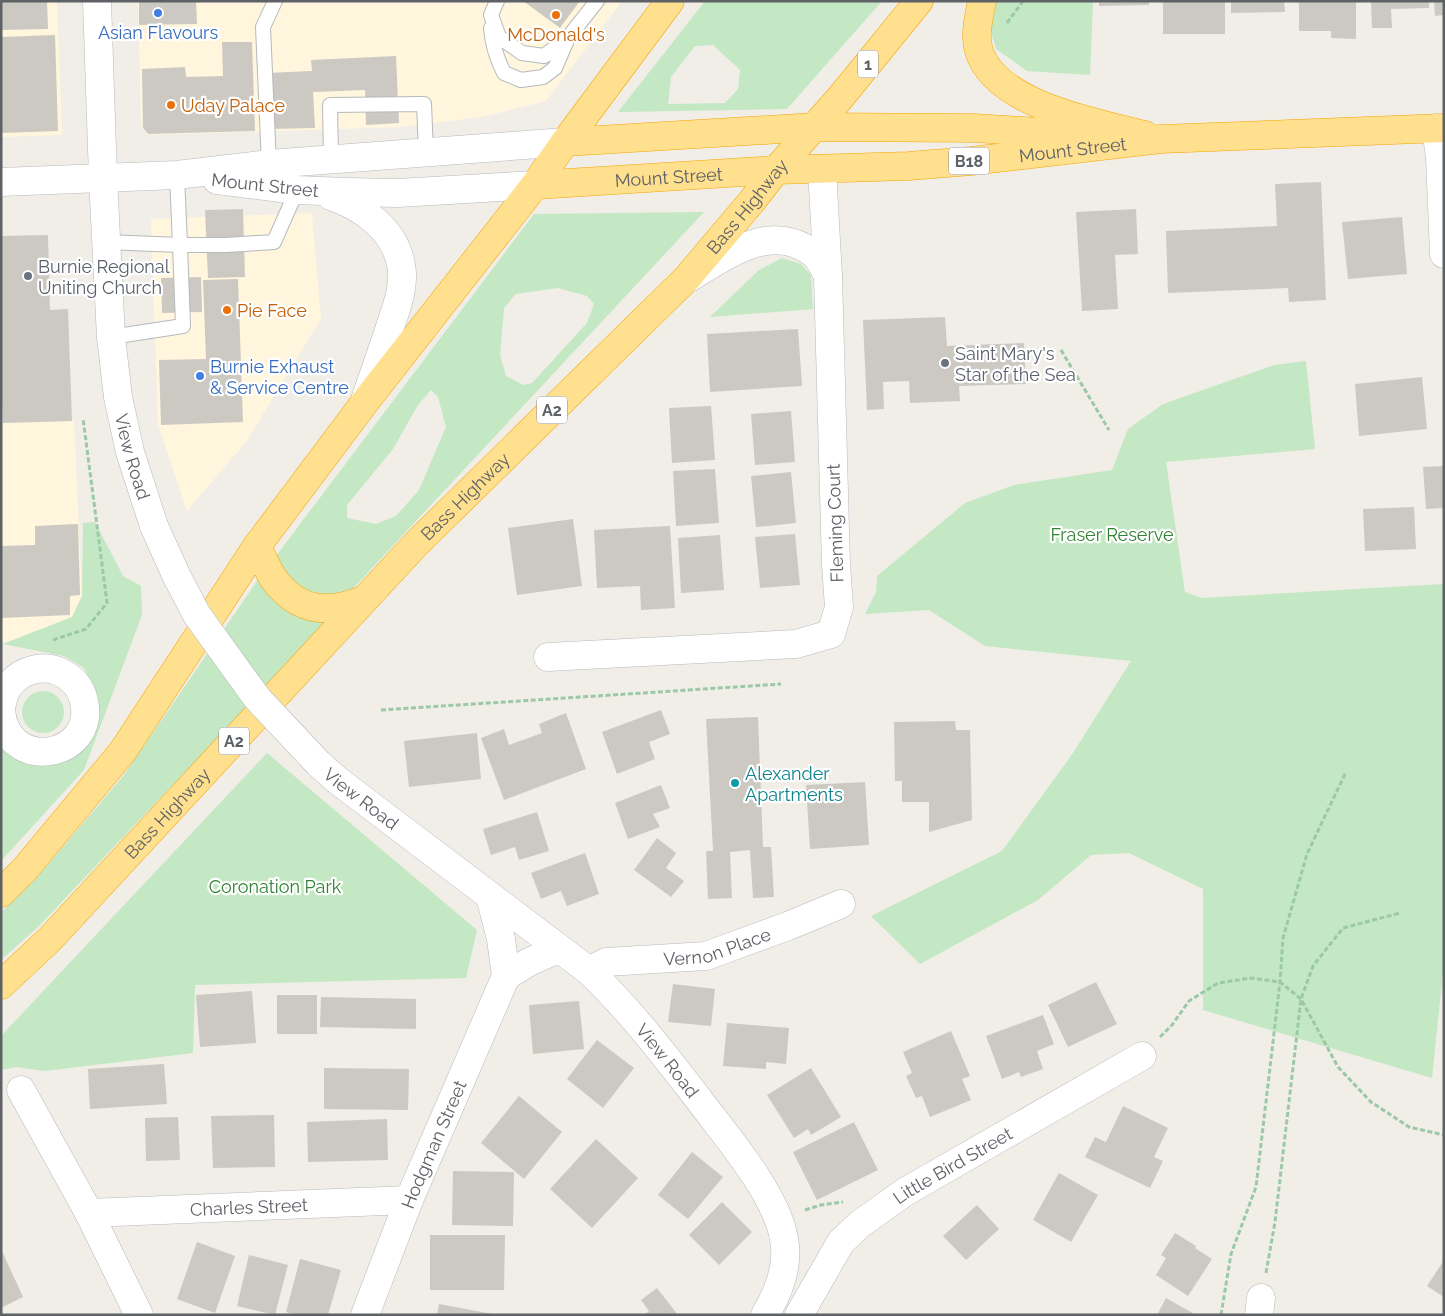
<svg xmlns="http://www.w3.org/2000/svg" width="1445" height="1316" viewBox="0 0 1445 1316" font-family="Raleway,sans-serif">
<rect width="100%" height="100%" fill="#f0eee6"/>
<path fill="#fff6dd" d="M1 1H57L62 135 1 137Z
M138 1H622L546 101 482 117 401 127 147 135 141 125Z
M312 213 321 319 246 442 187 511 158 425 151 219Z
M74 421 82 596 72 617 1 644V423Z"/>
<path fill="#c3e8c3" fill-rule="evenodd" d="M705 1H882L787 109 618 112ZM713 45 740 70 738 89 725 103 668 104 671 77 695 46Z
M992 1H1093L1090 75 1027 71 996 49 988 21Z
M704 212 347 595 322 598 294 585 276 556 534 214ZM558 288 587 296 594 304 587 323 532 383 523 385 506 376 500 355 504 308 516 294ZM431 390 438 397 446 427 419 490 396 516 376 524 347 518V505L393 449 418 405Z
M782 258 801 264 811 275 813 309 710 317 759 270Z
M1306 361 1315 449 1166 462 1185 592 1202 598 1444 584V963L1432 1078 1203 1010V889L1129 853 1091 855 1038 900 920 964 871 916 1002 851 1073 753 1131 661 985 646 929 610 865 614 876 592 877 576 965 503 1014 485 1112 470 1128 429 1163 404 1274 365Z
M95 522 123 576 141 586 142 615 84 770 1 861V742L59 757 94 689 84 668 64 656 3 644 72 617 82 596 83 523Z
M259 578 282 605 302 618 328 621 38 927 1 960V912L34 881 124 775Z
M22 712a21 21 0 1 1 42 0a21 21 0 1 1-42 0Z
M267 753 477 930 466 978 195 985 193 1053 45 1071 16 1067 1 1070V1036Z"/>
<path fill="#ccc9c3" d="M1 1H47L48 29 1 30Z
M139 1H196L197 24 139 25Z
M523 1H580L560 28Z
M1099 1H1149V5L1099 6Z
M1163 1 1225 2V34H1163Z
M1231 1H1284L1285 12 1231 13Z
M1299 1H1356V39L1331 38V31H1299Z
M1371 1H1429V8L1391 9 1392 28H1372Z
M1434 1H1444V15L1435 16Z
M55 35 58 131 1 133V37Z
M222 42H252L255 131 148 134 143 128 142 69 185 67 186 77 223 76Z
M396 56 399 123 366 125 365 90 313 92 315 128 269 129 266 73 312 71 311 60Z
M1321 182 1326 300 1289 302 1288 288 1168 293 1166 231 1277 226 1275 184Z
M243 209 245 277 208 278 205 210Z
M1136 209 1138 254 1115 255 1118 309 1082 311 1076 212Z
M1402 217 1407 274 1348 279 1342 222Z
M48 235 50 310 68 309 72 421 3 423 1 370V236Z
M201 277 202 312 162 313 161 278Z
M238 279 243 422 161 425 159 360 206 359 203 280Z
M945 317 947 346 1024 343 1026 384 959 386 960 401 910 403 909 381 883 382 884 409 867 410 863 320Z
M798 329 802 386 710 392 707 334Z
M1422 377 1427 429 1359 436 1355 384Z
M711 406 715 460 672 463 669 408Z
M791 411 795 462 755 465 751 414Z
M1444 466V508L1426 509 1423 467Z
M715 469 719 523 676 526 673 471Z
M791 472 796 523 756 527 751 476Z
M1414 507 1416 549 1365 551 1363 509Z
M573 519 582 586 517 595 508 528Z
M78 524 80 595 70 596V615L1 618V546L35 545V526Z
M670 526 675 608 641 610 640 586 597 588 594 530Z
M795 534 800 585 760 588 755 537Z
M720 535 724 590 681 593 678 538Z
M661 710 670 734 649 742 655 759 617 774 602 732Z
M566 713 586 769 504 800 481 738 504 729 509 745 542 733 539 724Z
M758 717 763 847H771L774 897 753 898 750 850 730 852 732 898 708 899 706 851H713L706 719Z
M955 721 956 730H970L972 820 929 832V802H902V781H895L894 722Z
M477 733 481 779 409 787 404 741Z
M865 782 869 845 810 849 806 785Z
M661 785 670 808 653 814 660 827 628 839 615 803Z
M537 812 549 851 519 860 515 847 491 855 483 829Z
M657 838 676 853 666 868 684 881 671 897 634 870Z
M585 853 599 894 567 906 561 891 541 899 531 873Z
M1096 982 1117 1024 1068 1047 1048 1005Z
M673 984 715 989 711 1026 668 1022Z
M252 991 256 1043 200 1047 196 995Z
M277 995H317V1034H277Z
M321 997 416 999V1029L320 1027Z
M579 1001 584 1049 533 1054 529 1005Z
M1043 1015 1054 1044 1037 1051 1043 1069 1021 1077 1019 1072 1002 1079 986 1036Z
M727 1023 789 1028 786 1064 766 1062V1069L723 1066Z
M951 1031 970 1076 962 1079 971 1100 930 1117 922 1096 916 1098 906 1076 912 1073 903 1052Z
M597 1040 634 1068 603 1108 567 1079Z
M164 1064 167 1104 90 1109 88 1069Z
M324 1068 409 1069 408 1110 324 1109Z
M811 1068 841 1117 811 1135 808 1129 794 1138 767 1095Z
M519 1096 562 1132 524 1179 481 1143Z
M1123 1106 1168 1128 1154 1157 1163 1161 1150 1188 1085 1157 1095 1137 1106 1142Z
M274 1115 275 1167 213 1168 211 1116Z
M178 1117 180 1160 146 1161 145 1118Z
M387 1119 388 1160 308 1162 307 1122Z
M854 1122 878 1170 817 1200 793 1152Z
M596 1139 638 1178 592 1228 550 1189Z
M692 1152 723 1177 688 1219 658 1195Z
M453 1171 514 1172 513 1226 452 1225Z
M1059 1173 1098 1195 1071 1242 1033 1220Z
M722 1202 752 1232 719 1265 689 1235Z
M977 1205 999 1229 966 1260 943 1236Z
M1175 1233 1196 1246 1195 1248 1212 1259 1188 1296 1156 1275 1166 1258 1161 1255Z
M430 1235H505L504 1290H430Z
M197 1242 235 1256 215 1313 177 1299Z
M1 1249 23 1297 1 1308Z
M249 1255 288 1265 275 1315 237 1306Z
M300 1259 341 1270 328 1315H295L286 1312Z
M1444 1260V1297L1427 1286Z
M657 1288 678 1315H644L649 1311 641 1300Z
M1166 1298 1196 1315H1157Z
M439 1304 493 1314V1315H437Z"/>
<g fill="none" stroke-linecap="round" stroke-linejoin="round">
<g stroke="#b6b9bd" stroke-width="16">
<path id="lane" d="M497 1 491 15 499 37 522 53 544 56 567 39 597 1
M491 28C492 44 497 59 504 73L521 80 543 77 555 68 567 40
M331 159 330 105 424 104 426 153
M269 164 263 27 275 1
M177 175 180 245H226L274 242 297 190
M106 242 180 245 183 326 111 337"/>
</g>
<g stroke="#b6b9bd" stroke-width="29">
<g id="street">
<path d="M1436 128 1440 157 1444 254"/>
<path d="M689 278C722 258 764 226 803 247 808 250 812 252 816 256 821 261 824 269 828 276"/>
<path d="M548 657 796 644 831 634 839 607 836 565 828 276 822 169"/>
<path id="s1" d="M589 971 606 962 706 956 788 926 841 904"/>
<path d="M506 976 529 962 558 949"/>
<path d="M21 1090 89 1213 139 1315"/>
<path id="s2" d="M89 1213 409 1200"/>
<path id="s3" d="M365 1315 409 1200 506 976 501 939 490 896"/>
<path id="s4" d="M799 1315 841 1242 860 1224 905 1192 1142 1056"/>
<path d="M1259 1315 1261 1298"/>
</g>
</g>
<g stroke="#b5b9be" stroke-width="29">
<g id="secondary">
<path id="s5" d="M97 1 103 178 111 337 118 397 130 452 154 526"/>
<path d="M217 180 297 190 346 192 398 193 535 185"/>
<path d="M1 182 177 175 269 164 565 142"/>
<path d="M331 196C363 207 395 230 401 265 406 289 393 316 386 339 379 359 372 380 365 400"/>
<path d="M1 707C3 700 4 692 9 686 20 670 43 664 60 672 73 678 81 688 84 701 97 759 6 774 1 710"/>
<path id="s6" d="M318 763 337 780 589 971C631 1011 665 1056 700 1101 727 1137 777 1195 784 1239 789 1266 779 1292 765 1315"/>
</g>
</g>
<g stroke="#f6a300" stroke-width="29">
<g id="highway">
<path d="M982 1C979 17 974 35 979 51 996 105 1097 123 1145 135"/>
<path d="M565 142 815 127 974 128 1087 135"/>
<path id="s7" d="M535 185 776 170 909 166 971 161 1161 139 1444 128"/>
<path d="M257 546C262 557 267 568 273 578 297 611 327 615 363 600"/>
<path d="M1 893 25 869 123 751 257 546 365 402 535 185 565 142 670 1"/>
<path id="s8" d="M1 985 50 939 417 543 687 278 752 201 776 170 840 98 919 1"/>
</g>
</g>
<path stroke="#9bc9a8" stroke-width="3" stroke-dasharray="5 2.5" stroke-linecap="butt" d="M1007 23 1023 1
M1061 350 1109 430
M53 640 86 629 107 603 83 418
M381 710 781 684
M1160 1037 1172 1025 1189 1001 1218 983 1251 978 1280 982 1301 999 1338 1067 1371 1102 1409 1127 1444 1135
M805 1210 821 1205 843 1202
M1266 1273 1275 1222 1301 999 1313 966 1343 928 1400 913
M1221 1315 1231 1254 1256 1187 1280 982 1283 938 1307 854 1346 772"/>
<use href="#lane" stroke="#fff" stroke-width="14"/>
<use href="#street" stroke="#fff" stroke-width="28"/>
<use href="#secondary" stroke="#fff" stroke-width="28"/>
<use href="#highway" stroke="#ffe08e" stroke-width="28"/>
<g stroke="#b5b9be" stroke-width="29" stroke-linecap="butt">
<path id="secondary-bridge" d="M154 526 177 577 197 615 257 698 318 763"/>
</g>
<use href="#secondary-bridge" stroke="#fff" stroke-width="28"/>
</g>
<g fill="#3f7fe0" stroke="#fff" stroke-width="2">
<circle cx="158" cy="13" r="5"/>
<circle cx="200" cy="376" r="5"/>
</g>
<g fill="#e8710a" stroke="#fff" stroke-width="2">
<circle cx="556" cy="15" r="5"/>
<circle cx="171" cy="105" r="5"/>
<circle cx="227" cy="310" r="5"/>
</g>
<g fill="#6b7280" stroke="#fff" stroke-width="2">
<circle cx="28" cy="276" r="5"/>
<circle cx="945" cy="363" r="5"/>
</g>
<circle fill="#0f9aa8" stroke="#fff" stroke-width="2" cx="735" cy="783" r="5"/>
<g text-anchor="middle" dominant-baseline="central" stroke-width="4.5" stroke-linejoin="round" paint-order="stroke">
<g fill="#fff" stroke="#8e9195" stroke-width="1">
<rect x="858" y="50.5" width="20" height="27" rx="4"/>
<rect x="949" y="147.5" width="40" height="27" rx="4"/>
<rect x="537" y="396.5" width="30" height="27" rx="4"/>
<rect x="219" y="727.5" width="30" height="27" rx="4"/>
</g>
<g font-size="16" font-weight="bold" fill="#5e6267">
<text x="868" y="64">1</text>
<text x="969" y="161">B18</text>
<text x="552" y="410">A2</text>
<text x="234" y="741">A2</text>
</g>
<g font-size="18" fill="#366cbe" stroke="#fff">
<text x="158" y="32">Asian Flavours</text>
<text x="210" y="366" text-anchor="start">Burnie Exhaust<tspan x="210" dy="21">&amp; Service Centre</tspan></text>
</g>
<g font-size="18" fill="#c56008" stroke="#fff" text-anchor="start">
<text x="556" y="34" text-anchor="middle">McDonald's</text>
<text x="181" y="105">Uday Palace</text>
<text x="237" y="310">Pie Face</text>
</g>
<g font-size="18" fill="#5e6267" stroke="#fff">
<text stroke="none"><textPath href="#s7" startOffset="539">Mount Street</textPath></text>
<text stroke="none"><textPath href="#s7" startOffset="134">Mount Street</textPath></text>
<text transform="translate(265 185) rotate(6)">Mount Street</text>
<text stroke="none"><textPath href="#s8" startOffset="1079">Bass Highway</textPath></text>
<text stroke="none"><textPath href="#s5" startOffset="458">View Road</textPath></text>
<text stroke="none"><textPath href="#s8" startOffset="674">Bass Highway</textPath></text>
<text transform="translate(835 523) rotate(-92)">Fleming Court</text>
<text stroke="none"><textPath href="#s6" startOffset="56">View Road</textPath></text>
<text stroke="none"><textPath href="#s8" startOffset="239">Bass Highway</textPath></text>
<text stroke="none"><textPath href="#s1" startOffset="132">Vernon Place</textPath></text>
<text stroke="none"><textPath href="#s6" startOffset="461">View Road</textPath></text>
<text stroke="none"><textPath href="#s3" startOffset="184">Hodgman Street</textPath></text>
<text stroke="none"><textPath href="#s4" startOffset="220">Little Bird Street</textPath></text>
<text stroke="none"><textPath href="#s2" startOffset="160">Charles Street</textPath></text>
</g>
<g font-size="18" fill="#5b616d" stroke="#fff" text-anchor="start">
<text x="38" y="266">Burnie Regional<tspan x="38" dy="21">Uniting Church</tspan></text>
<text x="955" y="353">Saint Mary's<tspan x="955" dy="21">Star of the Sea</tspan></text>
</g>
<g font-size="18" fill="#328234" stroke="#fff">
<text x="1112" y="534">Fraser Reserve</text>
<text x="275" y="886">Coronation Park</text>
</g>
<g font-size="18" fill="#0d838f" stroke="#fff" text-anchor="start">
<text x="745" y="773">Alexander<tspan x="745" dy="21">Apartments</tspan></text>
</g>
</g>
<rect width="1445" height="1316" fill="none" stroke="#5e6267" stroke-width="5"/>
</svg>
